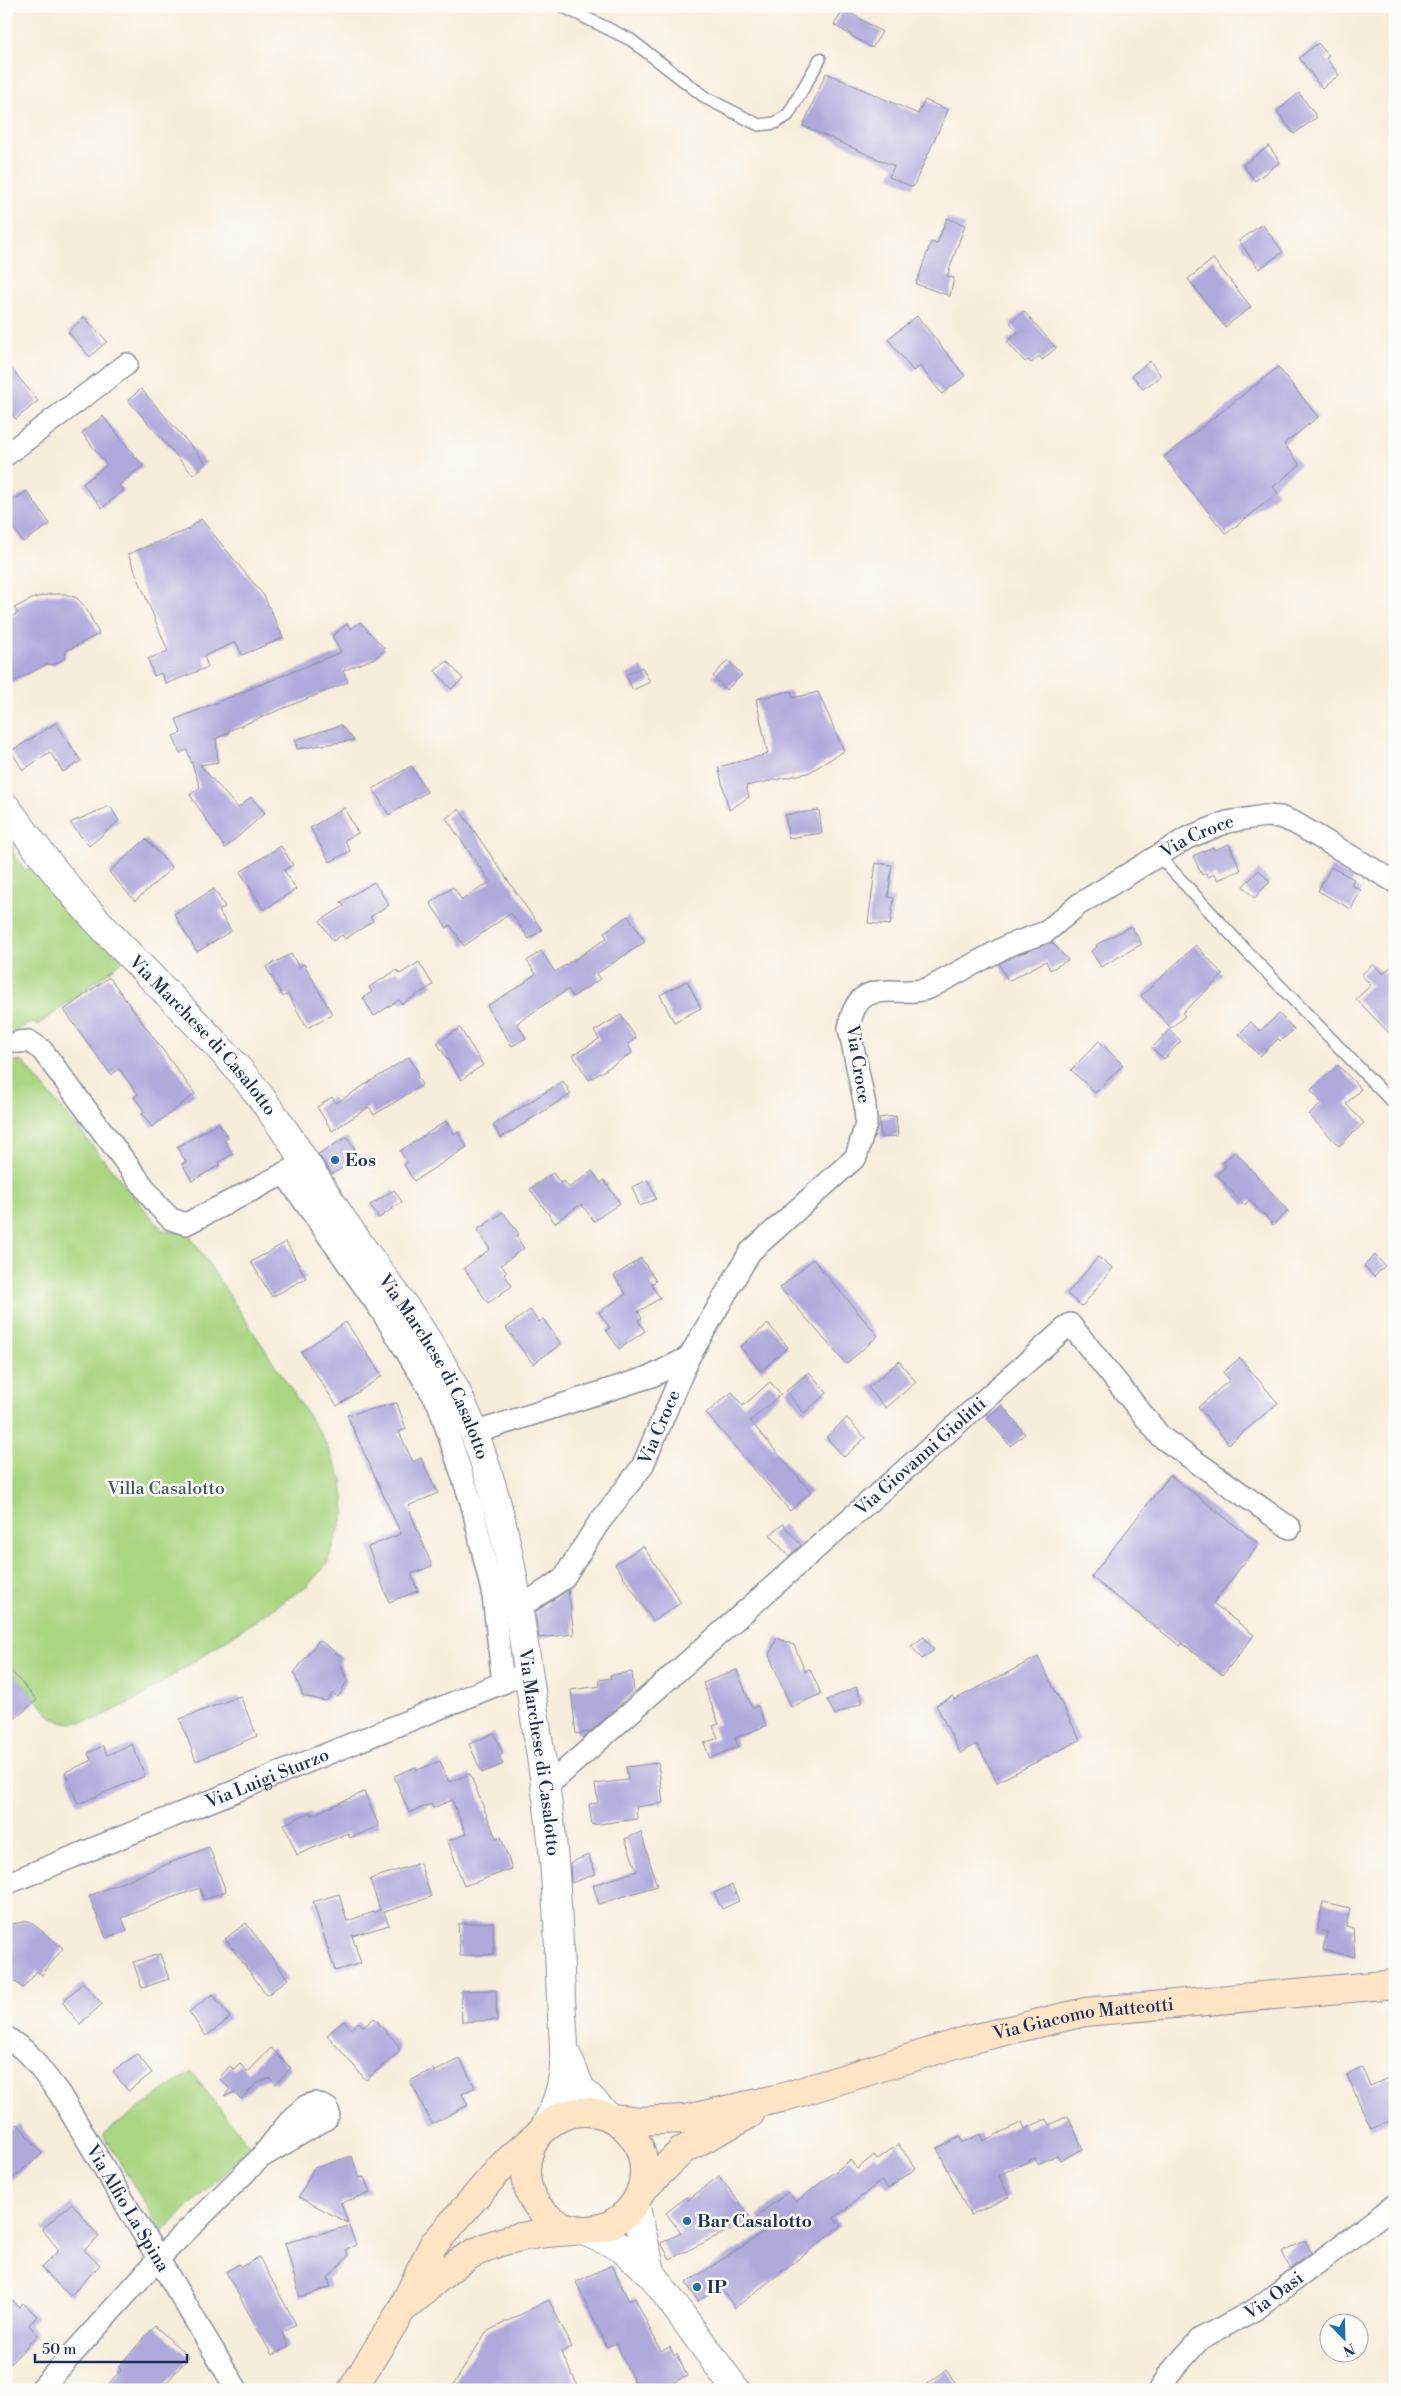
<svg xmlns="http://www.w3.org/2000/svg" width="1401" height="2396" viewBox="0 0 1401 2396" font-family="'Libre Bodoni',serif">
<rect width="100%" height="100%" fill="#fdfcf7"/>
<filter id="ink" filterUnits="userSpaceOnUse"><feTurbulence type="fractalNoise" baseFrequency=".02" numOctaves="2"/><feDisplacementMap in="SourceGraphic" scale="10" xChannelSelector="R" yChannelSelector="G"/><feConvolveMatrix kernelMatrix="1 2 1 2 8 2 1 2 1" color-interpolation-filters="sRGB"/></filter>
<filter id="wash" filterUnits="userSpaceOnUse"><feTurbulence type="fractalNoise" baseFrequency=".0096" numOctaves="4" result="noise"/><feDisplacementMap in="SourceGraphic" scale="20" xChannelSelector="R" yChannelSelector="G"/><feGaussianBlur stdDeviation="1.12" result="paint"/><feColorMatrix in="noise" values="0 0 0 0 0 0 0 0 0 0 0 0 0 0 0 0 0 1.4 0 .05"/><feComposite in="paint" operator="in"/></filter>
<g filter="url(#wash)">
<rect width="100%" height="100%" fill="#f7eddb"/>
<path fill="#aad581" stroke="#628270" d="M13 844V853L24 870 34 868 123 961 38 1025 30 1023 6 1037V848Z
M6 1060 23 1062 33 1074 162 1230 189 1234 323 1438 342 1478 345 1511 327 1564 308 1585 141 1697 94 1720 72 1723 59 1721 50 1715 6 1665Z
M191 2072 251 2148 162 2232 103 2134Z"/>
<g id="blocks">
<path fill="#afa9dc" d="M844 9 882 32 872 48 834 25Z
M1318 43 1329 56 1326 58 1339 75 1322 88 1299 58Z
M826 73 918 114 925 100 948 110 913 187 889 177 894 166 803 126Z
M1299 93 1317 117 1294 134 1277 111Z
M1269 146 1280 162 1255 181 1243 165Z
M947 218 965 225 947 276 954 278 950 296 916 284 931 242 937 244Z
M1262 224 1283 252 1259 269 1239 241Z
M1213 259 1251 307 1225 327 1188 279Z
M1024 311 1056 348 1042 360 1039 356 1031 363 1028 360 1025 362 1007 342 1018 332 1010 323Z
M917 316 965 376 942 394 920 366 913 371 888 339Z
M84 317 107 341 90 357 68 332Z
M1150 361 1161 376 1143 389 1132 375Z
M6 362 38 401 16 419 6 407Z
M1278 367 1318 417 1284 444 1300 465 1273 487 1278 493 1226 534 1164 457Z
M141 389 206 463 193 475 128 400Z
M103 416 143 466 119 485 124 490 102 508 83 484 107 465 82 433Z
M27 491 50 524 23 542 6 518V505Z
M201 519 264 596 283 638 242 655 236 642 204 656 208 667 166 684 161 673 154 676 148 659 168 651 128 554 187 530Z
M51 594H65L77 598 86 608 99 634 66 651 65 658 54 665 47 664 6 686V620L18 613 14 608 34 598Z
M360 622 385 649 377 657 343 671 348 682 228 731 229 733 216 738 218 762 200 765 238 808 251 797 265 813 225 848 190 795 200 787 187 750 180 753 173 736 181 733 176 719 341 652 332 636 347 624 351 629Z
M728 660 742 675 726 690 713 676Z
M447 661 463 679 451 689 435 671Z
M642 667 650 682 633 690 626 675Z
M791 691 793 698 818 692 844 751 808 773 746 786 749 797 729 810 718 767 768 754 756 699Z
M56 723 81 761 63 772 50 752 23 770 11 751Z
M341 725 354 740 297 749 295 740Z
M411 766 427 792 389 815 373 789Z
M110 806 119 821 89 846 70 823Z
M344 808 358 833 345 840 350 851 330 862 310 828Z
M459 809 542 930 529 939 511 913 464 946 450 925 447 928 430 903 453 887 462 900 490 882 446 818Z
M819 810 822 833 789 838 785 815Z
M146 839 172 868 135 901 109 872Z
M1229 844 1241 870 1218 880 1215 874 1208 877 1206 873 1202 875 1193 856 1213 847 1214 850Z
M281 846 293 865 284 870 296 889 264 910 240 872Z
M876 863 892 865 888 897 894 898 890 925 868 923Z
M1331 867 1354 879 1351 885 1361 890 1351 909 1318 891Z
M1259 870 1270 882 1254 898 1243 886Z
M374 882 389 905 370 917 373 921 345 939 342 935 333 941 320 921 344 906 341 902Z
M214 889 225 907 219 911 231 931 197 952 174 914Z
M628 916 645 942 596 974 600 979 573 997 568 989 517 1023 526 1038 512 1046 487 1006 526 982 525 981 536 974 527 961 541 951 555 972 607 938 604 932Z
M1131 926 1142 944 1101 967 1091 951 1097 947 1096 945Z
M1052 942 1068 960 1050 970 1046 961 1008 981 999 964 1014 956Z
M1196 945 1223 975 1182 1013 1185 1016 1171 1028 1141 996Z
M291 954 299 967 304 964 332 1014 307 1028 288 994 283 997 266 967Z
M419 962 433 985 402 1004 399 1000 374 1016 363 998 372 992 369 987 397 970 400 974Z
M1395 963V1039L1356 999 1371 985 1361 975 1373 964 1383 974Z
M109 977 195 1094 152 1127 142 1114 145 1112 134 1097 138 1094 119 1069 111 1075 64 1010Z
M687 981 701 1008 674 1022 660 995Z
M1279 1014 1294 1029 1281 1041 1278 1039 1260 1056 1239 1034 1251 1022 1260 1031Z
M621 1015 636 1038 628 1044 632 1053 589 1080 573 1055 599 1039 594 1031Z
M460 1028 483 1065 461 1080 437 1043Z
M1169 1030 1181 1041 1164 1059 1152 1048Z
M1099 1041 1123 1065 1095 1093 1071 1070Z
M409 1057 418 1072 416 1074 422 1085 374 1115 369 1107 332 1131 317 1107 332 1097 336 1103Z
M1338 1065 1361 1089 1346 1104 1364 1123 1339 1146 1309 1115 1322 1103 1311 1090Z
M563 1081 571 1094 501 1138 493 1125Z
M896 1116 898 1136 881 1138 879 1118Z
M446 1121 454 1134 458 1132 467 1147 414 1181 404 1165 407 1163 400 1151Z
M219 1123 228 1138 224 1140 233 1154 219 1162 220 1165 192 1181 182 1164 186 1162 177 1147Z
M347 1137 360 1158 332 1174 318 1154Z
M1235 1151 1288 1211 1273 1225 1250 1200 1244 1205 1217 1175 1226 1166 1223 1163Z
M592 1171 601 1183 604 1180 620 1203 594 1221 581 1204 555 1223 530 1189 553 1173 560 1183 564 1181 569 1188Z
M648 1180 656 1199 640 1206 632 1187Z
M394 1190 402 1202 379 1218 370 1205Z
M503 1212 519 1234 516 1236 524 1248 501 1265 507 1272 504 1274 512 1286 488 1303 464 1268 490 1249 477 1230Z
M286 1242 306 1278 272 1297 251 1262Z
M1375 1255 1385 1266 1374 1277 1364 1266Z
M1098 1257 1113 1268 1082 1306 1067 1294Z
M641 1258 656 1281 651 1284 660 1298 638 1312 642 1318 638 1320 645 1331 619 1349 606 1330 610 1328 599 1312 626 1294 614 1276Z
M813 1259 878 1336 846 1364 780 1288Z
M530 1310 539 1322 543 1319 561 1344 533 1364 506 1328Z
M346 1322 382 1376 337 1406 301 1352Z
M768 1324 788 1347 761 1371 740 1347Z
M1240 1358 1278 1403 1229 1444 1198 1407 1230 1380 1223 1372Z
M899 1361 916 1382 886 1408 868 1388Z
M809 1372 827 1393 804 1413 786 1391Z
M770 1382 781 1394 750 1421 811 1492 790 1511 706 1413 732 1392 743 1406Z
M397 1403 406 1429 399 1432 413 1462 421 1458 438 1493 408 1506 432 1566 411 1574 418 1591 389 1602 368 1547 401 1534 347 1415Z
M1002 1405 1025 1434 1010 1446 987 1418Z
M847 1418 865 1438 844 1457 826 1437Z
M1170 1475 1259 1544 1213 1603 1254 1635 1223 1675 1182 1643 1180 1646 1091 1577Z
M783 1524 801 1545 789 1556 770 1535Z
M643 1546 681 1603 653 1621 615 1564Z
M568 1590 574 1634 539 1638 535 1612Z
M924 1637 934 1650 922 1659 911 1646Z
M777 1638 794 1645 805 1671 810 1669 821 1694 791 1707 769 1655Z
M319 1640 342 1657 340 1663 347 1681 338 1697 333 1693 326 1701 303 1696 294 1673Z
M1038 1657 1080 1740 997 1782 977 1744 960 1753 936 1705 953 1696 954 1700Z
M6 1665 37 1700 6 1726Z
M737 1670 752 1708 758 1706 766 1726 735 1738 738 1747 710 1758 704 1743 718 1738 713 1726 719 1724 703 1683Z
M632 1672 634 1692 590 1732 576 1734 571 1690 600 1686 599 1680 611 1678 610 1675Z
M856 1687 863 1702 835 1715 827 1700Z
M240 1696 257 1736 196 1761 180 1719Z
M494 1733 503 1754 499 1756 503 1764 482 1773 469 1744Z
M132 1744 145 1776 78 1804 65 1772 91 1761 88 1753 103 1746 107 1755Z
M440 1761 449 1782 470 1774 496 1838 501 1837 512 1869 464 1886 448 1841 466 1834 452 1800 433 1808 431 1804 409 1813 394 1776 416 1767 417 1770Z
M658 1763 663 1803 636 1807 637 1819 592 1825 589 1804 598 1803 595 1784 628 1780 626 1767Z
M364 1792 379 1826 350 1838 348 1833 297 1855 284 1824 311 1812 312 1815Z
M641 1832 657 1886 599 1904 593 1885 637 1871 625 1839Z
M209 1847 226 1891 204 1900 200 1888 174 1897 122 1918 127 1930 106 1938 89 1896Z
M588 1855 596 1874 571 1883 570 1863Z
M420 1863 431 1897 384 1912 389 1925 352 1936 361 1963 335 1971 313 1902 339 1894 347 1921 380 1910 370 1879Z
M732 1885 739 1901 722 1909 714 1893Z
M1323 1902 1350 1908 1346 1926 1353 1928 1355 1957 1323 1950 1327 1932 1317 1930Z
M29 1921 63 1948 42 1975 37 1971 23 1988 6 1975V1925Z
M493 1922 494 1954 460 1956 458 1924Z
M246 1923 288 1979 267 1995 225 1939Z
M160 1954 169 1979 142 1988 133 1962Z
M83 1983 102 2004 80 2024 62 2002Z
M496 1990 497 2020 462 2022 461 1991Z
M213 1994 230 2018 206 2036 189 2012Z
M374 2018 399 2046V2052L366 2080 327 2035 344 2021 351 2029 359 2022 364 2027Z
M271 2048 291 2068 276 2084 270 2078 257 2083 241 2099 234 2092 224 2096 230 2089 219 2078 230 2066 234 2070 240 2064 248 2072Z
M137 2054 152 2073 128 2091 113 2071Z
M460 2059 475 2087 462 2094 468 2105 432 2124 410 2081 433 2069 434 2072Z
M1362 2068 1370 2086 1395 2075V2119L1371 2129 1347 2075Z
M1068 2116 1083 2149 1060 2160 1057 2155 1038 2164 1035 2158 999 2175 1009 2197 970 2215 937 2148 960 2137 962 2143 980 2134 983 2141 1022 2122 1025 2129 1046 2119 1049 2125Z
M18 2124 42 2154 6 2184V2134Z
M898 2144 916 2168 888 2189 881 2181 834 2218 841 2226 735 2308 719 2286 698 2301 686 2283 766 2231 757 2216 788 2192 796 2202 850 2160 857 2169 874 2155 877 2160Z
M352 2156 359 2178 364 2177 370 2193 341 2203 348 2223 299 2197 314 2168Z
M719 2176 752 2219 670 2259 661 2243 681 2233 666 2213 686 2197 688 2200Z
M72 2203 99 2237 84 2250 100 2265 70 2296 41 2268 59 2250 42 2229Z
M349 2226 356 2245 346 2249 348 2256 328 2278 331 2287 300 2297 285 2243Z
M1305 2240 1311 2252 1290 2268 1282 2253Z
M259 2257 296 2324 282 2333 289 2346 272 2355 226 2272 239 2264 241 2267Z
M612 2265 629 2301 635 2298 661 2351 670 2347 674 2356 677 2354 687 2376 658 2390H638L616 2343 607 2347 576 2282Z
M6 2294 19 2307 23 2303 37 2316 29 2325 38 2335 6 2368Z
M549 2300 572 2347 561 2352 580 2390H450L486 2332Z
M155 2326 189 2357 160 2390H103L121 2370 118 2367Z
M946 2370 961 2390H920Z"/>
</g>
</g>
<g filter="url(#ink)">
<use href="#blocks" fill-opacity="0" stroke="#898e9c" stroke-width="1"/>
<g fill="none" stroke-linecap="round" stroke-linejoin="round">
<g stroke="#898e9c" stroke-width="14">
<path id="service" d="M562 6 631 40 706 98 759 125 775 123 788 115 820 59
M1158 855 1249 954 1395 1105"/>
</g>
<g stroke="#898e9c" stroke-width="24">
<g id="minor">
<path d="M6 455 127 364"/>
<path d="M18 1042 29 1041 42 1050 158 1206 171 1219 186 1224 295 1168"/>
<path d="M284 1173 380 1309 438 1403 472 1505 493 1596 503 1683"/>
<path d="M474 1433 652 1376 689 1357"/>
<path id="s1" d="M520 1607 563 1579 598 1524 642 1467 689 1357 750 1252 856 1157 866 1124 865 1105 849 1028C857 971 900 1001 931 987L1009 945 1046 932 1078 905 1187 838 1227 822 1245 819 1265 816 1280 817 1295 823 1395 882"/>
<path id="s2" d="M545 1788 1070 1324 1161 1437 1290 1528"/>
<path id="s3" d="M6 1884 514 1678"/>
<path id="s4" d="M6 2037 28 2053 59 2093 237 2390"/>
<path d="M40 2390 158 2259 260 2158 292 2118 306 2106 315 2103 327 2108 329 2113 326 2119 260 2158"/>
<path id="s5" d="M1160 2390 1169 2374 1200 2339 1256 2309 1395 2205"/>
</g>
</g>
<g stroke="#898e9c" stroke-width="30">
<g id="tertiary">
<path id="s6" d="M6 807C30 840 54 871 80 902 131 960 189 1012 240 1071 278 1116 309 1169 342 1219 379 1274 424 1327 454 1387 502 1483 517 1593 532 1698 540 1753 550 1807 554 1862 558 1907 559 1952 561 1997 563 2052 573 2074 545 2127"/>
<path d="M567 2056 581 2089 608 2116"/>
<path d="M635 2204 652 2275"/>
<path d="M583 2231 619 2246 652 2275 736 2390"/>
</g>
</g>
<g stroke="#898e9c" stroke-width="30">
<g id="secondary">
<circle cx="585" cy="2171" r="59"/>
<path id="s7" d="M612 2118 639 2121 686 2119 781 2098 972 2039 1085 2012 1395 1984"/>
<path d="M642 2190 683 2150 750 2114"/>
<path d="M408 2305C426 2290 443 2272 462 2260 496 2238 534 2233 574 2231"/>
<path d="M352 2390 401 2311 433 2245 504 2164 536 2136"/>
</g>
</g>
<use href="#service" stroke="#fff" stroke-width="11"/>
<use href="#minor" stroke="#fff" stroke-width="21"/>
<use href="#tertiary" stroke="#fff" stroke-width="28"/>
<use href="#secondary" stroke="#ffe4c6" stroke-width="28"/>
</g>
</g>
<g fill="#1f6fb2" stroke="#fdfcf7" stroke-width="2">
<circle cx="335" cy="1160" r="5"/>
<circle cx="687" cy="2221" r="5"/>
<circle cx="697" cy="2287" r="5"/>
</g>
<g text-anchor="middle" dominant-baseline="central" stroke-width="5" stroke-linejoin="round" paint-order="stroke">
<g font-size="18" fill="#1b2f5e" stroke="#fdfcf7">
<text stroke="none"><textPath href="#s1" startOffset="1116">Via Croce</textPath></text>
<text stroke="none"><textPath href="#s6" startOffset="302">Via Marchese di Casalotto</textPath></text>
<text transform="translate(858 1064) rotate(81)">Via Croce</text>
<text stroke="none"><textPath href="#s6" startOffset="708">Via Marchese di Casalotto</textPath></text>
<text stroke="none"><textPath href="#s1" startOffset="232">Via Croce</textPath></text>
<text stroke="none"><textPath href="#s2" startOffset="501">Via Giovanni Giolitti</textPath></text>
<text stroke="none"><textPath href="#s6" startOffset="1112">Via Marchese di Casalotto</textPath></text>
<text stroke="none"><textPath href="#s3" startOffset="282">Via Luigi Sturzo</textPath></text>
<text stroke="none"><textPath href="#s7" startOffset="485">Via Giacomo Matteotti</textPath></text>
<text stroke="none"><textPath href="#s4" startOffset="212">Via Alfio La Spina</textPath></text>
<text stroke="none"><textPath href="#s5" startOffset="151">Via Oasi</textPath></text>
</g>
<g font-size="18" font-weight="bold" fill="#1b2f5e" stroke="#fdfcf7" text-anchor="start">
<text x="345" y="1160">Eos</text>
<text x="697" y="2221">Bar Casalotto</text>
<text x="707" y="2287">IP</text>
</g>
<g font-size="18" fill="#3f5867" stroke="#fdfcf7">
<text x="166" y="1488">Villa Casalotto</text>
</g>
</g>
<rect width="1401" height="2396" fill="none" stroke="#fdfcf7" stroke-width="25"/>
<g transform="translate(1344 2338) rotate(157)"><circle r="24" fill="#fdfcf7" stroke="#a3aaba"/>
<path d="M0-4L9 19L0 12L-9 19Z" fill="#1f6fb2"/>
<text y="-8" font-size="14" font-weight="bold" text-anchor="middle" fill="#1b2f5e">N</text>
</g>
<path d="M35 2354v8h152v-8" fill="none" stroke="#1b2f5e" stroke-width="2.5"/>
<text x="42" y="2354" font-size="15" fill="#1b2f5e" stroke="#fdfcf7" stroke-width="4" paint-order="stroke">50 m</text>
</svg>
